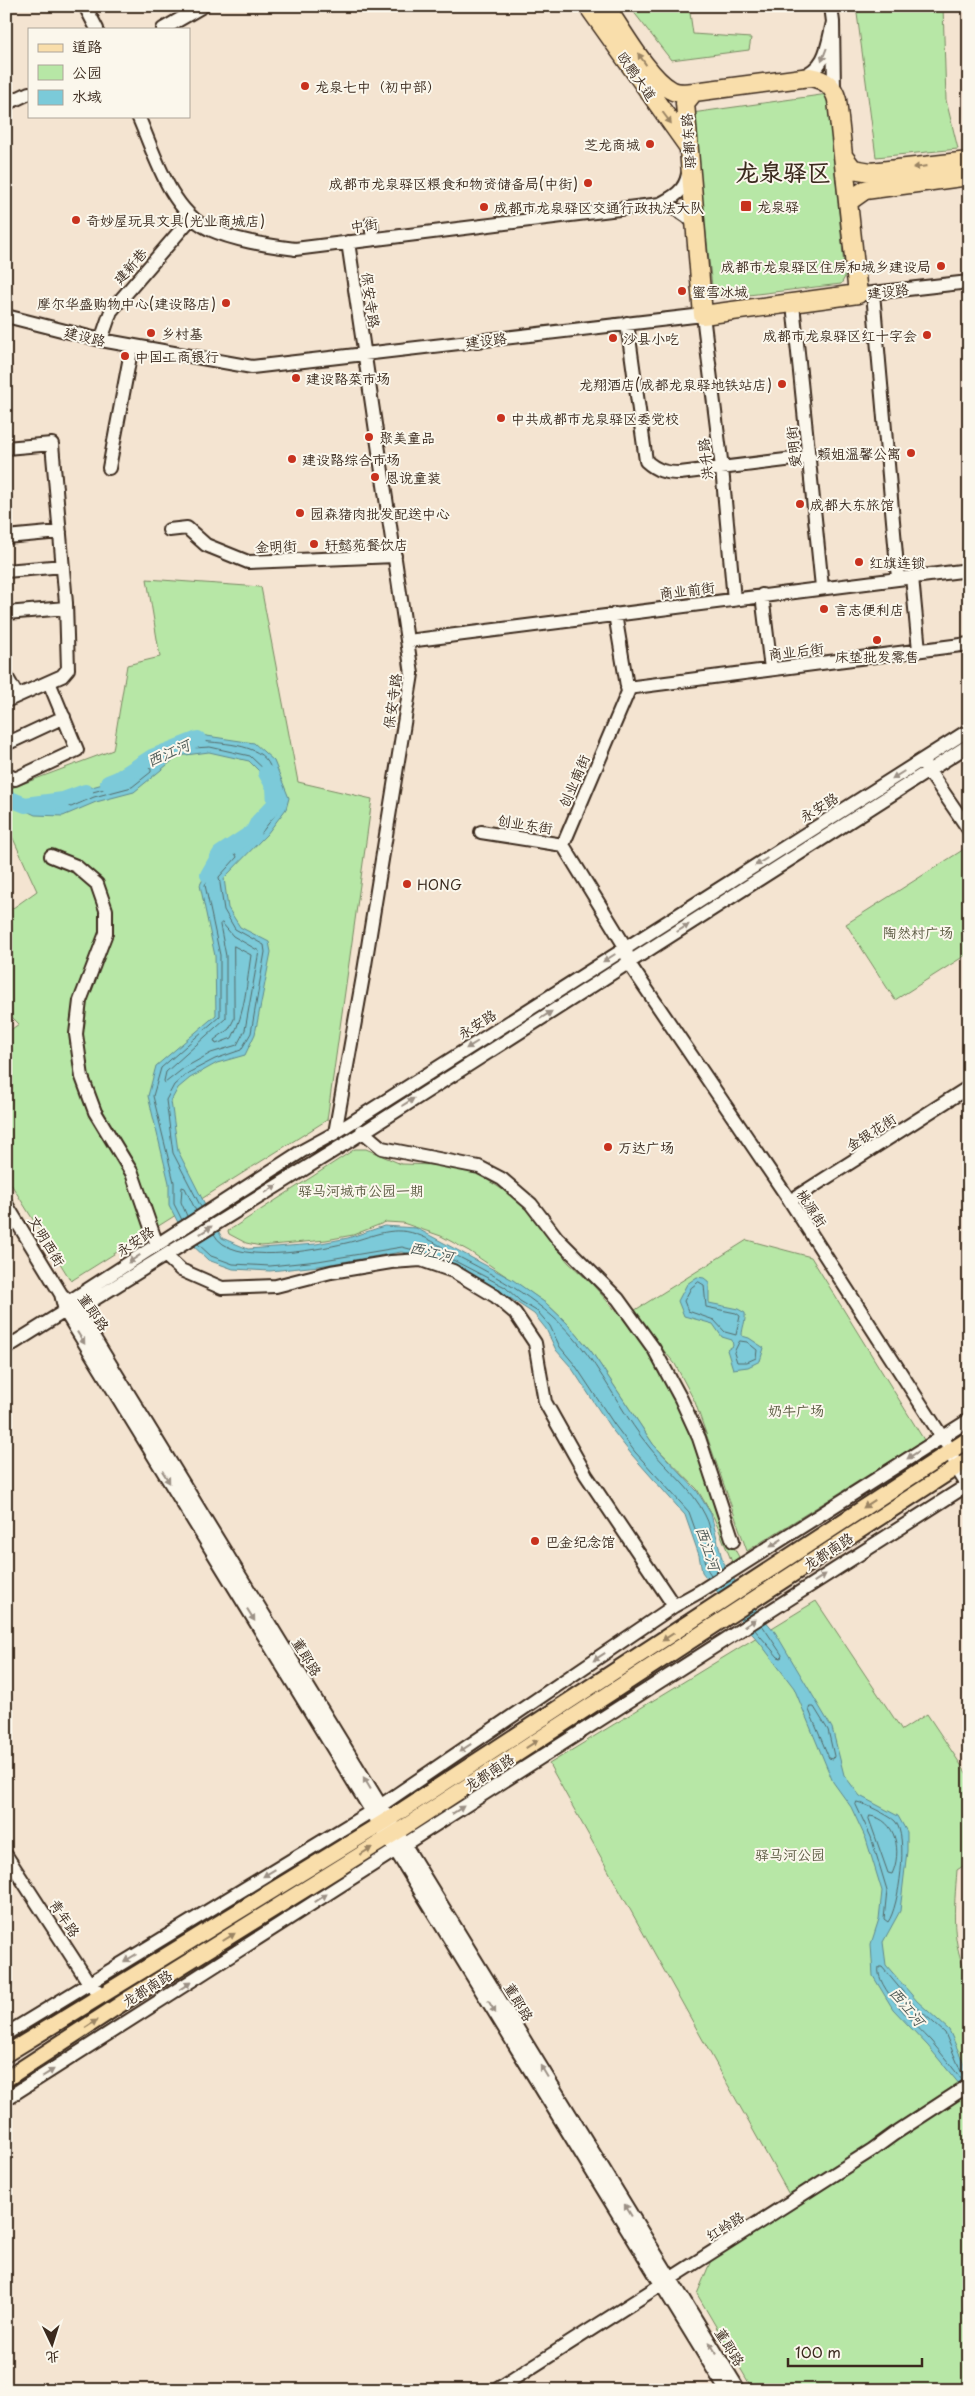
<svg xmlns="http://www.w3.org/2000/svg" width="975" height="2396" viewBox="0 0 975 2396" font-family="'Playpen Sans','LXGW WenKai TC',sans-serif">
<rect width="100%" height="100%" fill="#f4e4d1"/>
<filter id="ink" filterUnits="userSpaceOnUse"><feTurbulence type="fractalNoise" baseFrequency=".02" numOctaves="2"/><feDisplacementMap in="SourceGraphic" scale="10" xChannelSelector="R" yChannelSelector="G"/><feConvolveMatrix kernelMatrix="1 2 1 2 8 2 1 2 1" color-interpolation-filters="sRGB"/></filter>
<g filter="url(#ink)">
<path fill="#b7e7a6" stroke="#798862" d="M629 6H689L693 34 751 38 749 50 671 60Z
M856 6H943L946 100 958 149 876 157Z
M828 94 845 277 841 284 723 298 713 295 692 113Z
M147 579 261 587 298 782 372 799 327 1120 71 1281 6 1176V1033L19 1024 6 1011V913L37 891 6 823V790L113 750 127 665 160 657Z
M969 846V953L895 1000 846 924Z
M355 1149H366L401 1164 437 1165 475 1172 525 1204 568 1262 592 1284 640 1338 673 1392 709 1478 725 1531 739 1557 732 1562 714 1518 697 1489 653 1444 591 1351 567 1323 547 1304 469 1251 441 1236 403 1223 386 1222 353 1235 326 1240 261 1246 246 1243 229 1234 228 1231Z
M747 1240 811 1257 924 1440 747 1551 695 1402 675 1364 632 1312Z
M816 1601 902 1730 927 1714 969 1777V1862L957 1870C954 1910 950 1942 969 1979V2390H753L697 2294 712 2258 796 2207 549 1764Z"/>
<path fill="#7bcad9" stroke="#618a8e" d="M200 735 254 743 274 761 289 798 286 809 267 834 224 878 228 908 240 927 269 942 271 952 255 1034 245 1055 217 1063 190 1078 178 1088 171 1101 178 1151 222 1238 248 1249 316 1244 348 1238 384 1226 416 1228 513 1280 547 1304 567 1323 591 1351 653 1444 697 1491 711 1514 723 1563 748 1600 775 1632 832 1728 844 1775 860 1796 898 1816 907 1832V1851L900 1911 883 1942 886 1965 917 2001 949 2030 969 2075V2096L928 2046 893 2009 873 1976 871 1944 879 1919 882 1891 866 1839 851 1807 833 1782 794 1688 760 1643 733 1612 702 1572 699 1555 685 1515 632 1455 610 1427 571 1367 556 1350 546 1329 534 1314 486 1282 452 1265 416 1254 401 1252 319 1266 270 1271 233 1269 208 1260 187 1240 169 1205V1183L148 1096 156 1066 216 1015 215 956 200 885 213 860 245 840 260 815 276 795 266 778 249 761 209 752 178 756 134 792 96 802 63 816 35 815 18 807 58 805 74 792 110 782Z
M697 1277 704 1278 709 1282V1303L738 1309 745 1313C746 1322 742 1327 742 1336L749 1338 764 1348 760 1361 748 1367 733 1369 727 1350 733 1346 732 1340 722 1337 713 1324 684 1316 678 1301 687 1284Z"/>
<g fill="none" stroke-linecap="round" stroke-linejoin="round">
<path stroke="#556a69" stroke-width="1" d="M201 741C224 744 266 743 272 772L268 773 250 756 210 747 193 748V745Z
M148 768 151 769V772L132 787 94 797 71 807 68 806 77 796 112 787Z
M281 800V807L259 836H256L255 833 278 801Z
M222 923 233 936 259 951 245 1030 237 1045 211 1053 184 1068 165 1083 164 1081 166 1072 226 1018V956L220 925Z
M234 946 251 955C247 981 245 1014 232 1038L216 1044 214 1040 229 1029 234 1019Z
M187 1216 181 1202 182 1187 185 1188 196 1211
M182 1220 174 1204V1182L153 1096 161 1068 220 1016V955L205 885 217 863 235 853 237 857 219 877 224 910 235 929 264 945 265 952 251 1033 241 1050 215 1059 188 1073 174 1085 166 1100 173 1153 201 1207
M214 1234C230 1267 316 1250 346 1243 369 1238 391 1225 416 1234 431 1239 445 1249 459 1257 508 1282 553 1308 587 1354 609 1384 626 1419 650 1448 668 1471 692 1488 705 1515 714 1531 711 1554 721 1569
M198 1244 211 1256 233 1264 270 1266 318 1261 402 1247 453 1260 505 1287 520 1301 538 1312 550 1326 560 1347 575 1365 614 1424 635 1452 689 1512 704 1554 707 1569 711 1575
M699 1282 704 1285 706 1307 736 1313 740 1316 736 1335 725 1332 714 1320 688 1311 684 1301 691 1288Z
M740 1341 747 1342 757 1350 756 1358 747 1362H737L734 1353Z
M755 1630 778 1657 781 1658 782 1655 762 1625
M810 1707H814L828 1730 834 1756 833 1759 829 1758 809 1710Z
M857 1802C864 1803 890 1816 895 1821 909 1836 899 1907 888 1922L884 1919 887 1890 871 1837 856 1805Z
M870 1816C897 1819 902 1853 892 1874L888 1873 869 1819Z
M962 2080C953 2068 942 2054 931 2041 918 2027 874 1986 879 1967H882L913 2004 945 2033 962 2074 969 2075"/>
<path stroke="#7bcad9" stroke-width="16" d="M108 783 118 779 152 757 198 739
M6 797 25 805 63 800 85 792
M208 875 220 854 253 832 258 822 275 804 274 787 266 773"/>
<g stroke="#3b2a1e" stroke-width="16">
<path id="minor" d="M85 6 97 29
M831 6 833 22
M163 29 203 6
M801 77C827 67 827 47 833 22L834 89
M6 104 29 93
M138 116C155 154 169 209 209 229 236 241 267 245 295 249L660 204
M688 174C685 191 674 197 660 204 675 208 685 213 695 224
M371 223 373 239
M873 293 898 578
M864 294 969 282
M793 304 822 587
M6 316 101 340 252 367 703 315 722 468 734 600
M627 323 646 461C657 471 666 473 680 473L810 457
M101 340 111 311 192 217
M6 448 52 444 66 603 68 669 62 676 6 701
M109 468 132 346
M169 530 187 528 206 545 248 562 395 556
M6 537 60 532
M6 571 63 566
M912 577 919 650
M762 595 771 669
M6 613 66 608
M615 614 628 692 563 845 626 948 628 962 790 1201 951 1451 956 1467 969 1488
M408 641 969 570
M6 676 17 695
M627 688 969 644
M6 744 64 717
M924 764 969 830
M6 774 15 779 77 750 49 682
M481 832 563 845
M51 856 76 866 97 884 106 910V933L80 1001 76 1034 82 1077 95 1112 132 1173 157 1245
M362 1131 382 1148 479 1167 502 1179 531 1204 557 1238 618 1299 654 1349 681 1399 699 1438 733 1541
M335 1133 364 971 412 674 348 242
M790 1201 969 1087
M6 1204 61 1294 65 1311 726 2390
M166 1256 181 1270 222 1288 276 1286 331 1272 391 1262 421 1260 453 1271 495 1296 515 1313 535 1343 545 1402 586 1475 674 1606
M61 1294 77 1310 739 2390
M70 1311 77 1310 351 1140 969 745
M6 1348 65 1311 70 1301 302 1151 335 1133 969 730
M6 1855 89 1983 101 1994
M6 2034 380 1806 674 1606 699 1592 969 1420
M6 2099 969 1484
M496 2390 872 2150 894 2134 969 2085"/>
</g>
<g stroke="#3b2a1e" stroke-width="19">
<path id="major" d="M6 2054 389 1819 969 1439
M6 2079 127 2000 397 1832 969 1459"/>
</g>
<g stroke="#3b2a1e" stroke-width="21">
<path id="highway" d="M588 6 687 145
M605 6C621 28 648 78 671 90 678 94 686 93 694 92
M810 77C825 80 833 85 837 100L858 294 703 315 685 103 694 92Z
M843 156 853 169 871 172 969 161
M848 202 865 190 969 176"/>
</g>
<use href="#minor" stroke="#fbf7ec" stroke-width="12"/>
<use href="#major" stroke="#f9deab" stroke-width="15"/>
<use href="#highway" stroke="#f9deab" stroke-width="18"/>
</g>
<defs><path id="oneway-solid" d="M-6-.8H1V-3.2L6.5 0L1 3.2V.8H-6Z" transform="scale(1.25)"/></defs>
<g fill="#9b9085">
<use href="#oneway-solid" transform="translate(824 55) rotate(111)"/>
<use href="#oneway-solid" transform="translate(898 775) rotate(148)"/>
<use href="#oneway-solid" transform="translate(761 862) rotate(148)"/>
<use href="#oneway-solid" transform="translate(683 928) rotate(-32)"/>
<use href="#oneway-solid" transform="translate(609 958) rotate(148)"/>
<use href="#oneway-solid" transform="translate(546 1015) rotate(-32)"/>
<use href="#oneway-solid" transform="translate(472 1045) rotate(148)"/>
<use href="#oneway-solid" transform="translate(408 1102) rotate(-32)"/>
<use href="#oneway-solid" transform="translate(271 1189) rotate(-32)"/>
<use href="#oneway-solid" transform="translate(206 1230) rotate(-33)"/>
<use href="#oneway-solid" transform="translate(134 1259) rotate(147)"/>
<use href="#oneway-solid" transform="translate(81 1338) rotate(58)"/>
<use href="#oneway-solid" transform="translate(913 1455) rotate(147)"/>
<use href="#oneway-solid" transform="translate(166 1477) rotate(58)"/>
<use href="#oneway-solid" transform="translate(776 1543) rotate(147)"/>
<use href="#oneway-solid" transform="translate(820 1578) rotate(-33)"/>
<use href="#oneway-solid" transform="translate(251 1615) rotate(58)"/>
<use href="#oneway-solid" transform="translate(750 1623) rotate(-33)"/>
<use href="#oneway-solid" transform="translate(599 1657) rotate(146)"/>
<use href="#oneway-solid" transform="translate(465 1748) rotate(146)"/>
<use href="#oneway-solid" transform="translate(367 1783) rotate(-121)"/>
<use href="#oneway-solid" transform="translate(458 1810) rotate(-33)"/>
<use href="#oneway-solid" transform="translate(269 1873) rotate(149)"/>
<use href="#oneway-solid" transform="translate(321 1898) rotate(-33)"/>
<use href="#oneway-solid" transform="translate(130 1958) rotate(149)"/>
<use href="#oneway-solid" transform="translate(185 1986) rotate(-33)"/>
<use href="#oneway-solid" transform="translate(492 2007) rotate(59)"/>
<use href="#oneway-solid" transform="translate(544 2071) rotate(-121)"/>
<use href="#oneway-solid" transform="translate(48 2073) rotate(-32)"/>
<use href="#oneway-solid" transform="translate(628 2210) rotate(-121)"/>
<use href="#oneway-solid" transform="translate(713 2348) rotate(-122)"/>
</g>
<g fill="#9a8464">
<use href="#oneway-solid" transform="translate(642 59) rotate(-125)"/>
<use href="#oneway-solid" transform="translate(667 118) rotate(53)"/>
<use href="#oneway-solid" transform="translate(920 167) rotate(173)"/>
<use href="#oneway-solid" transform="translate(869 1504) rotate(147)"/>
<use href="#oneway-solid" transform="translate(668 1637) rotate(147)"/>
<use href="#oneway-solid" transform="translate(532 1744) rotate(-33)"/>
<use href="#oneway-solid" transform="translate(366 1851) rotate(-32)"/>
<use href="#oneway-solid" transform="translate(229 1937) rotate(-32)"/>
<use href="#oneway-solid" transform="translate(91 2024) rotate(-33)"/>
</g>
</g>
<g fill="#c8321e" stroke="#fbf7ec" stroke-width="2">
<circle cx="305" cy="86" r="5"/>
<circle cx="650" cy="144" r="5"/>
<circle cx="588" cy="183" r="5"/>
<rect x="740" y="200" width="12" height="12" rx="2.5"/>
<circle cx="484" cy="207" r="5"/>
<circle cx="76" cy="220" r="5"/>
<circle cx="941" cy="266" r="5"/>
<circle cx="682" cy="291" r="5"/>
<circle cx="226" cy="303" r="5"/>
<circle cx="151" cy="333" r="5"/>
<circle cx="927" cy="335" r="5"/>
<circle cx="613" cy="338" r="5"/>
<circle cx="125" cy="356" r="5"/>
<circle cx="296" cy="378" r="5"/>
<circle cx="782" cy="384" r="5"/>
<circle cx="501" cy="418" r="5"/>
<circle cx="369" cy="437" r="5"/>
<circle cx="911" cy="453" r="5"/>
<circle cx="292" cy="459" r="5"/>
<circle cx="375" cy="477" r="5"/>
<circle cx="800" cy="504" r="5"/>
<circle cx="300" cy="513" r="5"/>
<circle cx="314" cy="544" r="5"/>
<circle cx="859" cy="562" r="5"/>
<circle cx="824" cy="609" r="5"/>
<circle cx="877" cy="640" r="5"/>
<circle cx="407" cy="884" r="5"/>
<circle cx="608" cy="1147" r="5"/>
<circle cx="535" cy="1541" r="5"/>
</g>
<g text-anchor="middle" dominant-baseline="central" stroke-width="4" stroke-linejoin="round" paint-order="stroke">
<g font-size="14" fill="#3b2a1e" stroke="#fbf7ec">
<text transform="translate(637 76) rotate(55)">欧鹏大道</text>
<text transform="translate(688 141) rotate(-94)">驿都东路</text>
<text transform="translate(364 225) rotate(-7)">中街</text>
<text transform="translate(130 266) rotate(-49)">建新巷</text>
<text transform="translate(888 291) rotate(-7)">建设路</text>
<text transform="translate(371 300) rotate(82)">保安寺路</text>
<text transform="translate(85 336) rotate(14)">建设路</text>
<text transform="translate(486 340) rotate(-7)">建设路</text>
<text transform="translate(793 447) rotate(-96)">爱明街</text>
<text transform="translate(705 459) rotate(-96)">洪升路</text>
<text transform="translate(276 546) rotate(-3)">金明街</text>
<text transform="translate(687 590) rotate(-7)">商业前街</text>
<text transform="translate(796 651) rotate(-7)">商业后街</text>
<text transform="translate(392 701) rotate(-82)">保安寺路</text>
<text transform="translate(574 781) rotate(-67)">创业南街</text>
<text transform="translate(819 807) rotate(-32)">永安路</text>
<text transform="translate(525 824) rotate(9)">创业东街</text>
<text transform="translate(477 1024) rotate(-32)">永安路</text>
<text transform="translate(871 1132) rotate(-33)">金银花街</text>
<text transform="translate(812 1208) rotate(57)">桃源街</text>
<text transform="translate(47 1241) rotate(59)">文明西街</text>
<text transform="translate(135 1241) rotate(-33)">永安路</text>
<text transform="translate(94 1312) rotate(55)">董郞路</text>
<text transform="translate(828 1551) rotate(-33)">龙都南路</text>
<text transform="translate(307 1657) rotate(59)">董郞路</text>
<text transform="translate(489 1772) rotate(-33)">龙都南路</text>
<text transform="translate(65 1918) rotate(57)">青年路</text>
<text transform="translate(147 1988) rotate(-32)">龙都南路</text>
<text transform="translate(519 2002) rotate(59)">董郞路</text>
<text transform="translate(725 2226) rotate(-32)">红岭路</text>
<text transform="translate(730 2347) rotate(58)">董郞路</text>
</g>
<g font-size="14" fill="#3b2a1e" stroke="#fbf7ec" text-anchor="start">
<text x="315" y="86">龙泉七中（初中部）</text>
<text x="640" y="144" text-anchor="end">芝龙商城</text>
<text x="578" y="183" text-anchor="end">成都市龙泉驿区粮食和物资储备局(中街)</text>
<text x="757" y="206">龙泉驿</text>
<text x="494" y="207">成都市龙泉驿区交通行政执法大队</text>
<text x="86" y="220">奇妙屋玩具文具(光业商城店)</text>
<text x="931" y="266" text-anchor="end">成都市龙泉驿区住房和城乡建设局</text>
<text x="692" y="291">蜜雪冰城</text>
<text x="216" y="303" text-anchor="end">摩尔华盛购物中心(建设路店)</text>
<text x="161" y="333">乡村基</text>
<text x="917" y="335" text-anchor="end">成都市龙泉驿区红十字会</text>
<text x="623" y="338">沙县小吃</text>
<text x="135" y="356">中国工商银行</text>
<text x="306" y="378">建设路菜市场</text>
<text x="772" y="384" text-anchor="end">龙翔酒店(成都龙泉驿地铁站店)</text>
<text x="511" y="418">中共成都市龙泉驿区委党校</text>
<text x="379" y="437">聚美童品</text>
<text x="901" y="453" text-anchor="end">赖姐温馨公寓</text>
<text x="302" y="459">建设路综合市场</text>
<text x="385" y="477">恩说童装</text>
<text x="810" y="504">成都大东旅馆</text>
<text x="310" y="513">园森猪肉批发配送中心</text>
<text x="324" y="544">轩懿苑餐饮店</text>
<text x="869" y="562">红旗连锁</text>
<text x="834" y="609">言志便利店</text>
<text x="877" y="656" text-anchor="middle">床垫批发零售</text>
<text x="417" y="884">HONG</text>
<text x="618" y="1147">万达广场</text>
<text x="545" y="1541">巴金纪念馆</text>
</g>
<g font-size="14" fill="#5a5940" stroke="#fbf7ec">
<text x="918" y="932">陶然村广场</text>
<text x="361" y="1190">驿马河城市公园一期</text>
<text x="796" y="1410">奶牛广场</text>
<text x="790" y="1854">驿马河公园</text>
</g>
<g font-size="15" font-style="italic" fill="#4e5a56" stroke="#fbf7ec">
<text transform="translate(168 752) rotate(-24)">西江河</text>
<text transform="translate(432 1251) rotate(13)">西江河</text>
<text transform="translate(709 1548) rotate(72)">西江河</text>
<text transform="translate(908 2006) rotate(50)">西江河</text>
</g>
<g font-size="24" font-weight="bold" fill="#3b2a1e" stroke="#fbf7ec">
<text x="783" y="171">龙泉驿区</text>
</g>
</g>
<rect width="975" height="2396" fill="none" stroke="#fbf7ec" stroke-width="25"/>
<rect x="12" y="12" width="950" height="2371" fill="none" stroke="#3b2a1e" stroke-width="2" filter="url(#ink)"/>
<rect x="28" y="28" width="162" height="90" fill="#fbf7ec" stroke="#aea59a"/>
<rect x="38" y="44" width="25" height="8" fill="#f9deab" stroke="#aea59a"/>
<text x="72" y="52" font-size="15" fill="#3b2a1e">道路</text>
<rect x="38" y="65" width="25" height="15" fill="#b7e7a6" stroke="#aea59a"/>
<text x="72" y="78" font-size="15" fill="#3b2a1e">公园</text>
<rect x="38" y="90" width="25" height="15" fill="#7bcad9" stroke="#aea59a"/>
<text x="72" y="102" font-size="15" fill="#3b2a1e">水域</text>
<g transform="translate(52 2344) rotate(176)" stroke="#fbf7ec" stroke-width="4" paint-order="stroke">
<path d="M0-4L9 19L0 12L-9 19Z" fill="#3b2a1e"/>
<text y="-8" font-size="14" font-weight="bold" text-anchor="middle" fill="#3b2a1e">北</text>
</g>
<path d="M788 2358v8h134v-8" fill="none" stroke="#3b2a1e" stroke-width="2.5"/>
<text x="795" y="2358" font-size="15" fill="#3b2a1e" stroke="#fbf7ec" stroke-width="4" paint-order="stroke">100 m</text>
</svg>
